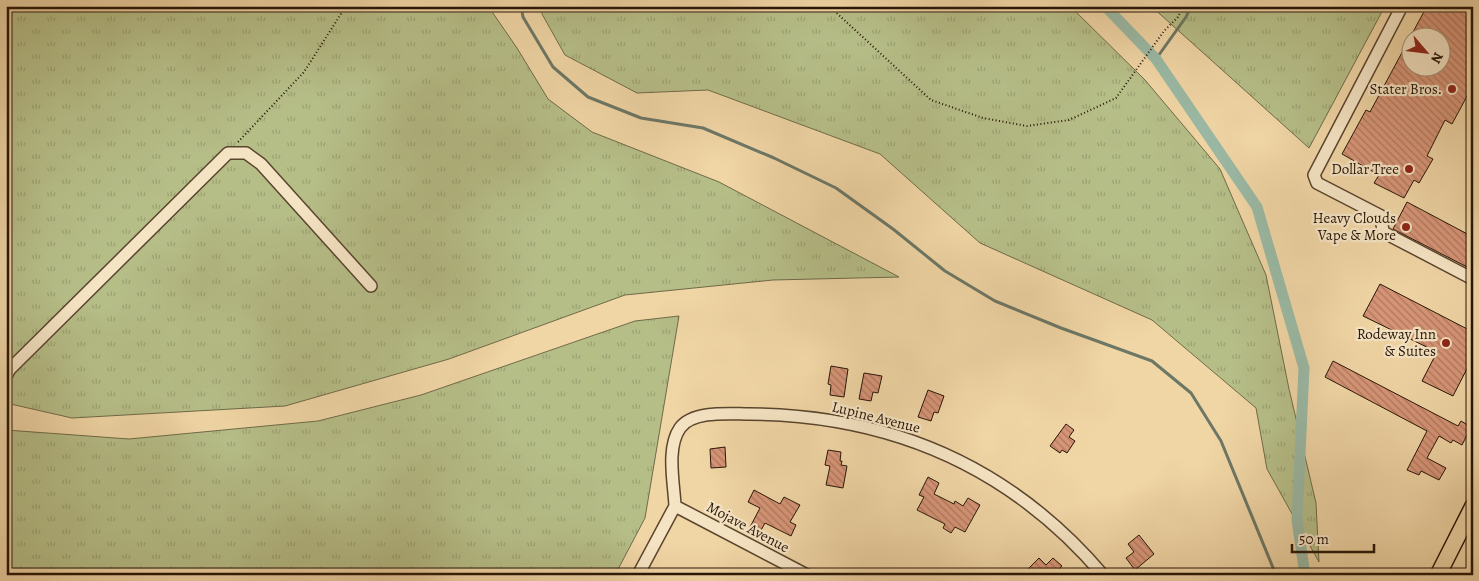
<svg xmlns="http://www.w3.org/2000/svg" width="1479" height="581" viewBox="0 0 1479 581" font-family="Alegreya,serif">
<defs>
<pattern id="grass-tufts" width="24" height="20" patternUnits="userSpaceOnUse" patternTransform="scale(1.25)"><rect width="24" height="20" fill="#b6be88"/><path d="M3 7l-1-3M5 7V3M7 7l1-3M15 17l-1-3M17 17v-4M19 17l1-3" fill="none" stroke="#9ca274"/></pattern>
<pattern id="building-back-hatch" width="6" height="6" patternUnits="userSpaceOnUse" patternTransform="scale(1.25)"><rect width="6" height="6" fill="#d79577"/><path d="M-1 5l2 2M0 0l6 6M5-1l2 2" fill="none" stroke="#ae7860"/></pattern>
</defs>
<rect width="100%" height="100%" fill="#f0d5a5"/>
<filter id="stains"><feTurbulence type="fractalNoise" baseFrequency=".004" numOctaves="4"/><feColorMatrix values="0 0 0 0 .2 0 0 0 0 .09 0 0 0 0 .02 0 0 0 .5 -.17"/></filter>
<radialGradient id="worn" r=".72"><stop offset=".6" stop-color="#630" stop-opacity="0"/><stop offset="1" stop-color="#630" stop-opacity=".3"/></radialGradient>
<path fill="url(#grass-tufts)" stroke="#6f6a48" d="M6 6H488L517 48 548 99 592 132 719 182 899 277 773 280 625 295 449 359 285 406 72 418 6 403Z
M542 6H1070L1145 80 1220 169 1266 275 1289 389 1316 503 1319 562 1267 469 1256 408 1152 320 980 243 880 154 708 90 637 93 565 55 542 14Z
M1151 6H1385L1309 148Z
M679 316 645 518 615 575H6L8 556 6 555V430L129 439 318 421 421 395 635 321Z"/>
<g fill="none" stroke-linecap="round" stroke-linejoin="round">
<path stroke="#6c7766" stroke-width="3" d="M521 6 523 17 553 67 588 97 641 118 703 128 774 158 836 188 893 229 945 271 995 301 1061 328 1152 361 1191 393 1221 441 1276 575
M1156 59 1186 17 1191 6"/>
<path stroke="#9ab9a5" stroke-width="11" d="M1105 6 1156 59 1257 207 1304 368 1297 520 1305 575"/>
</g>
<path fill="url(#building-back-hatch)" stroke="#281507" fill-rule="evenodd" d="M1427 6H1473V85L1452 124 1445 120 1427 156 1433 159 1419 183 1414 180 1404 198 1374 183 1379 175 1342 154 1366 110 1370 112ZM1412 38H1442V68H1412Z
M1407 202 1473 237V270L1393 229Z
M1380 284 1473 332V357L1453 396 1422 381 1437 352 1363 316Z
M1333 361 1458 426 1461 421 1471 427 1462 445 1453 440 1451 443 1439 436 1427 458 1446 468 1439 480 1421 471 1419 475 1407 470 1427 431 1325 377Z
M831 366 848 369 844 397 830 395 831 385 828 384Z
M864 373 882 376 878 393 873 392 871 401 859 399Z
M928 390 944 396 938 413 934 412 931 421 918 417Z
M1066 424 1074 430 1069 437 1075 441 1067 453 1062 450 1060 453 1050 446Z
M725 447 726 467 711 468 710 449Z
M828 450 841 452 840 461H842L841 465 847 466 843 488 826 485 830 466 825 465Z
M928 477 939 483 934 494 954 504 955 501 963 506 968 498 980 505 965 532 955 527 951 533 943 528 945 524 917 510 924 497 919 495Z
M754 490 780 504 784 497 800 505 790 522 796 525 791 536 765 523 759 534 749 529 760 508 748 502Z
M1139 535 1154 554 1135 570 1126 558 1134 552 1128 544Z
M1039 558 1046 565 1053 558 1062 566 1055 573 1056 575H1034L1028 569Z"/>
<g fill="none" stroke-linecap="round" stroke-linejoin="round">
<g stroke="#5a452e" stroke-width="14">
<path id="minor" d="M1402 6 1314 175 1317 183 1381 216 1383 232 1473 279
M6 376 10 369 228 153H246L261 164 371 286
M675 506C674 483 666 448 680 428 693 410 730 414 749 414 891 415 1011 467 1103 575
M675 506 807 575
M638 575 675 506"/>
</g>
<g stroke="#281507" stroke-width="18">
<path id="major" d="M1438 575 1473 506"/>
</g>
<path stroke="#281507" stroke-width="2" stroke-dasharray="1 2.5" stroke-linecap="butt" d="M829 6 931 100 983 118 1027 126 1069 120 1116 98 1164 31 1178 17 1183 6
M238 142 304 72 346 6"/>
<use href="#minor" stroke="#f5e4c4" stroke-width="11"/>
<use href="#major" stroke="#f0d5a5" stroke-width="15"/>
</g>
<g fill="#8f2418" stroke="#f5e4c4" stroke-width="2">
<circle cx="1452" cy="89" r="5"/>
<circle cx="1409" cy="169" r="5"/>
<circle cx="1406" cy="227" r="5"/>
<circle cx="1446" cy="343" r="5"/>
</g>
<g text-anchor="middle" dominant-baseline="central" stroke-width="4.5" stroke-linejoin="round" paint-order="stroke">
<g font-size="15" fill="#281507" stroke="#f5e4c4" text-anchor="end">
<text x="1442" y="89">Stater Bros.</text>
<text x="1399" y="169">Dollar Tree</text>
<text x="1396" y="218">Heavy Clouds<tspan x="1396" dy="17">Vape &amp; More</tspan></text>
<text x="1436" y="334">Rodeway Inn<tspan x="1436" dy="17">&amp; Suites</tspan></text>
</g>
<g font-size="15" fill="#281507" stroke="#f5e4c4">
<text transform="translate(876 417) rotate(14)">Lupine Avenue</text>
<text transform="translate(748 527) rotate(28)">Mojave Avenue</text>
</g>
</g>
<rect width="1479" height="581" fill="none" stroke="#f0d5a5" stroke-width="25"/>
<rect x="8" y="8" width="1464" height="566" fill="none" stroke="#281507" stroke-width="2.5"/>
<rect x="12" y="12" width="1454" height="556" fill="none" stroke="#281507"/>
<g transform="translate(1426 52) rotate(118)"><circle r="24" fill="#f5e4c4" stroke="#a39178"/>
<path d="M0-4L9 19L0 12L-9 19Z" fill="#8f2418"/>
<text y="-8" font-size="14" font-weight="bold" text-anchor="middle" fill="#281507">N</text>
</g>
<path d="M1292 544v8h82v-8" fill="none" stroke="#281507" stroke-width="2.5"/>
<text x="1299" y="544" font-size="15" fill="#281507" stroke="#f5e4c4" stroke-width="4" paint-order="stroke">50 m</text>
<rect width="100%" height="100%" filter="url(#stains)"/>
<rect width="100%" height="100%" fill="url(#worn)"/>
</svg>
